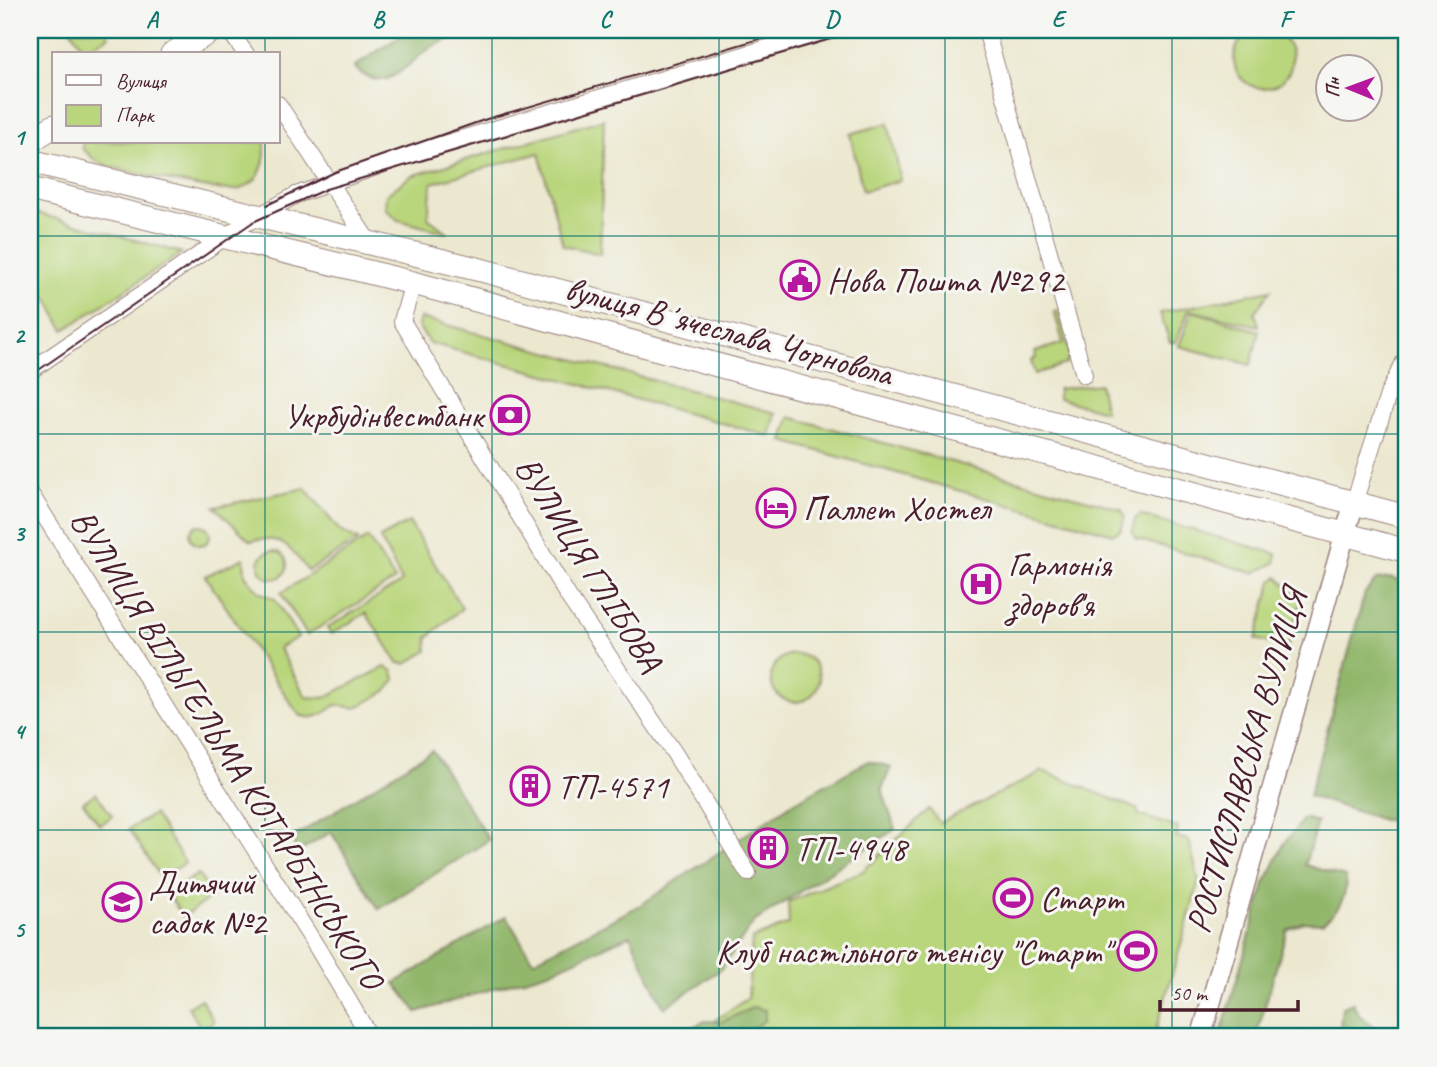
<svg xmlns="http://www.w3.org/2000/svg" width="1437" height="1067" viewBox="0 0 1437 1067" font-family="Caveat,sans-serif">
<rect width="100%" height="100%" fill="#f6f6f2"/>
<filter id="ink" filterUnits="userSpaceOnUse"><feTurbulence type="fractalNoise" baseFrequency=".0143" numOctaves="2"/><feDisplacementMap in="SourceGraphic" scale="14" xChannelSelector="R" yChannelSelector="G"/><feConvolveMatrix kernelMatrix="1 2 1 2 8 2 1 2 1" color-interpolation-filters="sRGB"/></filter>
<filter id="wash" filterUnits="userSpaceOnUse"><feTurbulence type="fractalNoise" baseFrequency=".00686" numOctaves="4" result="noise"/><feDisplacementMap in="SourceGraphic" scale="28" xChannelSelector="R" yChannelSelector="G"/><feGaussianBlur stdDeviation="1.57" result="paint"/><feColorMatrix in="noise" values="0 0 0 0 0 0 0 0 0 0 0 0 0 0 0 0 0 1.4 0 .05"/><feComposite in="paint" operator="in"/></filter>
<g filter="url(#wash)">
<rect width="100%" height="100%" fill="#ece8d0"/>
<path fill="#b9d67c" stroke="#827a54" stroke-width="2" d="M1234 59a29 29 0 1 1 58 0a29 29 0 1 1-58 0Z
M71 30H105L109 36 85 51Z
M604 119 600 254 563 245 539 153 432 183 428 218 448 233 398 220 385 208 386 195 411 176Z
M888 123 901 180 863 191 850 134Z
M83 142H265C266 162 262 182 240 189 224 195 116 170 98 162 92 159 87 152 82 148Z
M36 213 182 253 64 330 30 265V217Z
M1271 290 1255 312 1259 326 1189 310 1176 342H1170L1160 313Z
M1058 310 1070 354 1066 364 1035 374 1031 360 1036 358 1035 352 1063 343 1054 311Z
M1192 311 1259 331 1251 365 1179 346Z
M420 318 776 413 770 436 429 343 418 326Z
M1099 384 1105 411 1058 399V389Z
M790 417 1121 509 1125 516 1121 530 1113 534 783 441Z
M305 488 340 531 358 540 308 571C292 549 280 533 250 541L215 507Z
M1140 515 1277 554 1275 563 1254 573 1136 539 1132 532 1135 519Z
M409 522 462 608 428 637 427 651 406 664 398 663 366 613 331 634 327 628 402 582 380 538Z
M190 535a10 10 0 1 1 20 0a10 10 0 1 1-20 0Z
M368 538 395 580 307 635 281 593Z
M259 565a14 14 0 1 1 28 0a14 14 0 1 1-28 0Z
M244 558 245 575 259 592 275 599 298 637 279 648 306 697 324 698 385 667 393 671 395 680 388 690 356 708 336 705C323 714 315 721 299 715L205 576Z
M1278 577 1301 601 1287 648 1256 639 1272 581Z
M771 678a24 24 0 1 1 48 0a24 24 0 1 1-48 0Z
M1043 771 1137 809 1139 815 1178 828 1176 837 1189 840 1199 882 1154 1037H690L748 998 752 939 789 924 788 902 863 871 929 809 940 823Z
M96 793 112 816 100 825 83 802Z
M154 814 185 863 161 878 129 829Z
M198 874 213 896 183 917 168 894Z
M201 999 214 1022 202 1029 188 1007Z"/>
<path fill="#92b76c" stroke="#6e6b4c" stroke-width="2" d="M409 30H473C460 35 444 40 432 47 404 64 386 99 354 67Z
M1390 578 1407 583V757L1401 778 1407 780V821L1383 820 1309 796 1365 593 1376 580Z
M432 750 489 840 379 909 331 832 299 852 291 839Z
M868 761 891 767 882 789 895 829 754 922 721 969 664 1008 630 935 551 971 417 1012 395 983 506 916 533 961 639 906 793 803Z
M1304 818 1317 822 1305 865 1345 877C1348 898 1338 911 1322 923L1303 922 1287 930 1256 1037H1220L1265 883 1284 844Z
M1353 1003 1359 1015 1389 1037H1339L1342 1007Z
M754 1007 765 1010V1020C738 1042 698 1037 664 1037H674L705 1021 721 1022Z"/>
</g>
<g filter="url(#ink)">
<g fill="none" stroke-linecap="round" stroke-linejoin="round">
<g stroke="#9b847e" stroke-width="18">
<path id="minor" d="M229 30 246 54
M986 30 1084 375
M278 104 368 241
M413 283 402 321 568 596 675 754 748 873
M30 371 241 226 296 195 424 150 828 30
M30 493 318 949 370 1037
M1354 503 1389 392 1407 356"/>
</g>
<g stroke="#9b847e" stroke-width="22">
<path id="tertiary" d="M1201 1037 1354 503"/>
</g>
<g stroke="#9b847e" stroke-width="25">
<path id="secondary" d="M172 54 213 30
M30 141 54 126
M30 161 481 270 1407 517
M30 189 413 283 1407 551"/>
</g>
<use href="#minor" stroke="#fff" stroke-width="16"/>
<use href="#tertiary" stroke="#fff" stroke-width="19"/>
<use href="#secondary" stroke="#fff" stroke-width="23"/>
<path stroke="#4a1f2b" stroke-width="2" d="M267 205 335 172 487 119 790 30
M30 376 253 222 326 189 861 30"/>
</g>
</g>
<path fill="none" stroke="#0f766e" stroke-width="2" stroke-opacity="0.55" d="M265 30V54M492 30V1037M719 30V1037M945 30V1037M1172 30V1037M265 142V1037M30 236H1407M30 434H1407M30 632H1407M30 830H1407"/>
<defs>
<g id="civic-ring" transform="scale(2.0125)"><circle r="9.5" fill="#f6f6f2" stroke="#b5179e" stroke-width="1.5"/><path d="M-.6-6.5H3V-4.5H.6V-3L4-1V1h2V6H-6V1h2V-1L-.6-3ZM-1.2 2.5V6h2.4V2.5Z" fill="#b5179e"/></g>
<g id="bank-ring" transform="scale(2.0125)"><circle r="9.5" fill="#f6f6f2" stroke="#b5179e" stroke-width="1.5"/><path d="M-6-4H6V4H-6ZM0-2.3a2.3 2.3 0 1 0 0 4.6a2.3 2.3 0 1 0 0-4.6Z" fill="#b5179e"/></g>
<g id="hotel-ring" transform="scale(2.0125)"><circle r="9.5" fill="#f6f6f2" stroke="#b5179e" stroke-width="1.5"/><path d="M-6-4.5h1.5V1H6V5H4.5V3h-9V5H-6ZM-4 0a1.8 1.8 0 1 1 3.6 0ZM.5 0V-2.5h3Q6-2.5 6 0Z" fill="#b5179e"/></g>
<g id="hospital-ring" transform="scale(2.0125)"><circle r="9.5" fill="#f6f6f2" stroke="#b5179e" stroke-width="1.5"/><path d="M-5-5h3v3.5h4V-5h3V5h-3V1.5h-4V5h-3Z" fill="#b5179e"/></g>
<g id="building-ring" transform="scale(2.0125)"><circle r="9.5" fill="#f6f6f2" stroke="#b5179e" stroke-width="1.5"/><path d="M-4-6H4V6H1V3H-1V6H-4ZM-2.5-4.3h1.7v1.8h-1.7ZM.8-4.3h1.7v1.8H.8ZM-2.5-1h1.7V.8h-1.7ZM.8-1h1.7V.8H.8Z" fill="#b5179e"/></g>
<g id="stadium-ring" transform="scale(2.0125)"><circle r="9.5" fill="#f6f6f2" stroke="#b5179e" stroke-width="1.5"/><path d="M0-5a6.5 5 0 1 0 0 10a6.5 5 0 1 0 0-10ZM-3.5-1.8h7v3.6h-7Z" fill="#b5179e"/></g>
<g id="school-ring" transform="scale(2.0125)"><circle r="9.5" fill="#f6f6f2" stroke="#b5179e" stroke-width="1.5"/><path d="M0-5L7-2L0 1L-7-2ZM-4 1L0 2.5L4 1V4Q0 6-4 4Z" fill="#b5179e"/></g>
</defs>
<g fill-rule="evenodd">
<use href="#civic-ring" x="800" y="280"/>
<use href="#bank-ring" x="510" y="415"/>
<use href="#hotel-ring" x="776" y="508"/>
<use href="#hospital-ring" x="981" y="584"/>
<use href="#building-ring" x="530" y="786"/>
<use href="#building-ring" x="768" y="848"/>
<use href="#stadium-ring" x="1013" y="898"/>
<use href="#school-ring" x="122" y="902"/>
<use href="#stadium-ring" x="1137" y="951"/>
</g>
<g text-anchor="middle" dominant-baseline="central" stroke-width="6" stroke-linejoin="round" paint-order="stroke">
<g font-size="35" fill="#4a1f2b" stroke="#f6f6f2" text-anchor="start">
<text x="827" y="280">Нова Пошта №292</text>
<text x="483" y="415" text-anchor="end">Укрбудінвестбанк</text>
<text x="803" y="508">Паллет Хостел</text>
<text x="1008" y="564">Гармонія<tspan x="1008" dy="40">здоров'я</tspan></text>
<text x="557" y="786">ТП-4571</text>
<text x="795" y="848">ТП-4948</text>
<text x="149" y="882">Дитячий<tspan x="149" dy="40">садок №2</tspan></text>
<text x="1040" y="898">Старт</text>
<text x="1110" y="951" text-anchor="end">Клуб настільного тенісу "Старт"</text>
</g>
<g font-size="35" fill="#4a1f2b" stroke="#f6f6f2">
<text transform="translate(729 331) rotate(15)">вулиця Вʼячеслава Чорновола</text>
<text transform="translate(589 564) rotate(58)">ВУЛИЦЯ ГЛІБОВА</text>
<text transform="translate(227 749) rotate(58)">ВУЛИЦЯ ВІЛЬГЕЛЬМА КОТАРБІНСЬКОГО</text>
<text transform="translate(1246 761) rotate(-74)">РОСТИСЛАВСЬКА ВУЛИЦЯ</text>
</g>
</g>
<rect width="1437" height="1067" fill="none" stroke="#f6f6f2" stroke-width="77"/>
<rect x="52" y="52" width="228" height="91" fill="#f6f6f2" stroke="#b1a0a2" stroke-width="2"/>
<rect x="66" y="75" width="35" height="10" fill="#ffffff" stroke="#b1a0a2" stroke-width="2"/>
<text x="116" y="88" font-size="21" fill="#4a1f2b">Вулиця</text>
<rect x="66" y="105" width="35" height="21" fill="#b9d67c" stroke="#b1a0a2" stroke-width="2"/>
<text x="116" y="122" font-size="21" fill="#4a1f2b">Парк</text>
<g transform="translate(1349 88) rotate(271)"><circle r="33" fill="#f6f6f2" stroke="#b1a0a2" stroke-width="2"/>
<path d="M0-5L12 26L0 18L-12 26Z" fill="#b5179e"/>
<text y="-10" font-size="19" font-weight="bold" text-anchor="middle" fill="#4a1f2b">Пн</text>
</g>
<path d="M1160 1000v10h138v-10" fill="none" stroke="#4a1f2b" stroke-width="3.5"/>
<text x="1171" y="1000" font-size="21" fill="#4a1f2b" stroke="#f6f6f2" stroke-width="5" paint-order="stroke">50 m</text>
<rect x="38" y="38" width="1360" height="990" fill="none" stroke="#0f766e" stroke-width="2.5"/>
<g font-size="23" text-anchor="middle" font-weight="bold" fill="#0f766e">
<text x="152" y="27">A</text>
<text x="378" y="27">B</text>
<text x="605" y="27">C</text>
<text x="832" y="27">D</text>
<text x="1058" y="27">E</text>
<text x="1285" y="27">F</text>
<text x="19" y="145">1</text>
<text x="19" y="343">2</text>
<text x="19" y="541">3</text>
<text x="19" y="739">4</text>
<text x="19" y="937">5</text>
</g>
</svg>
